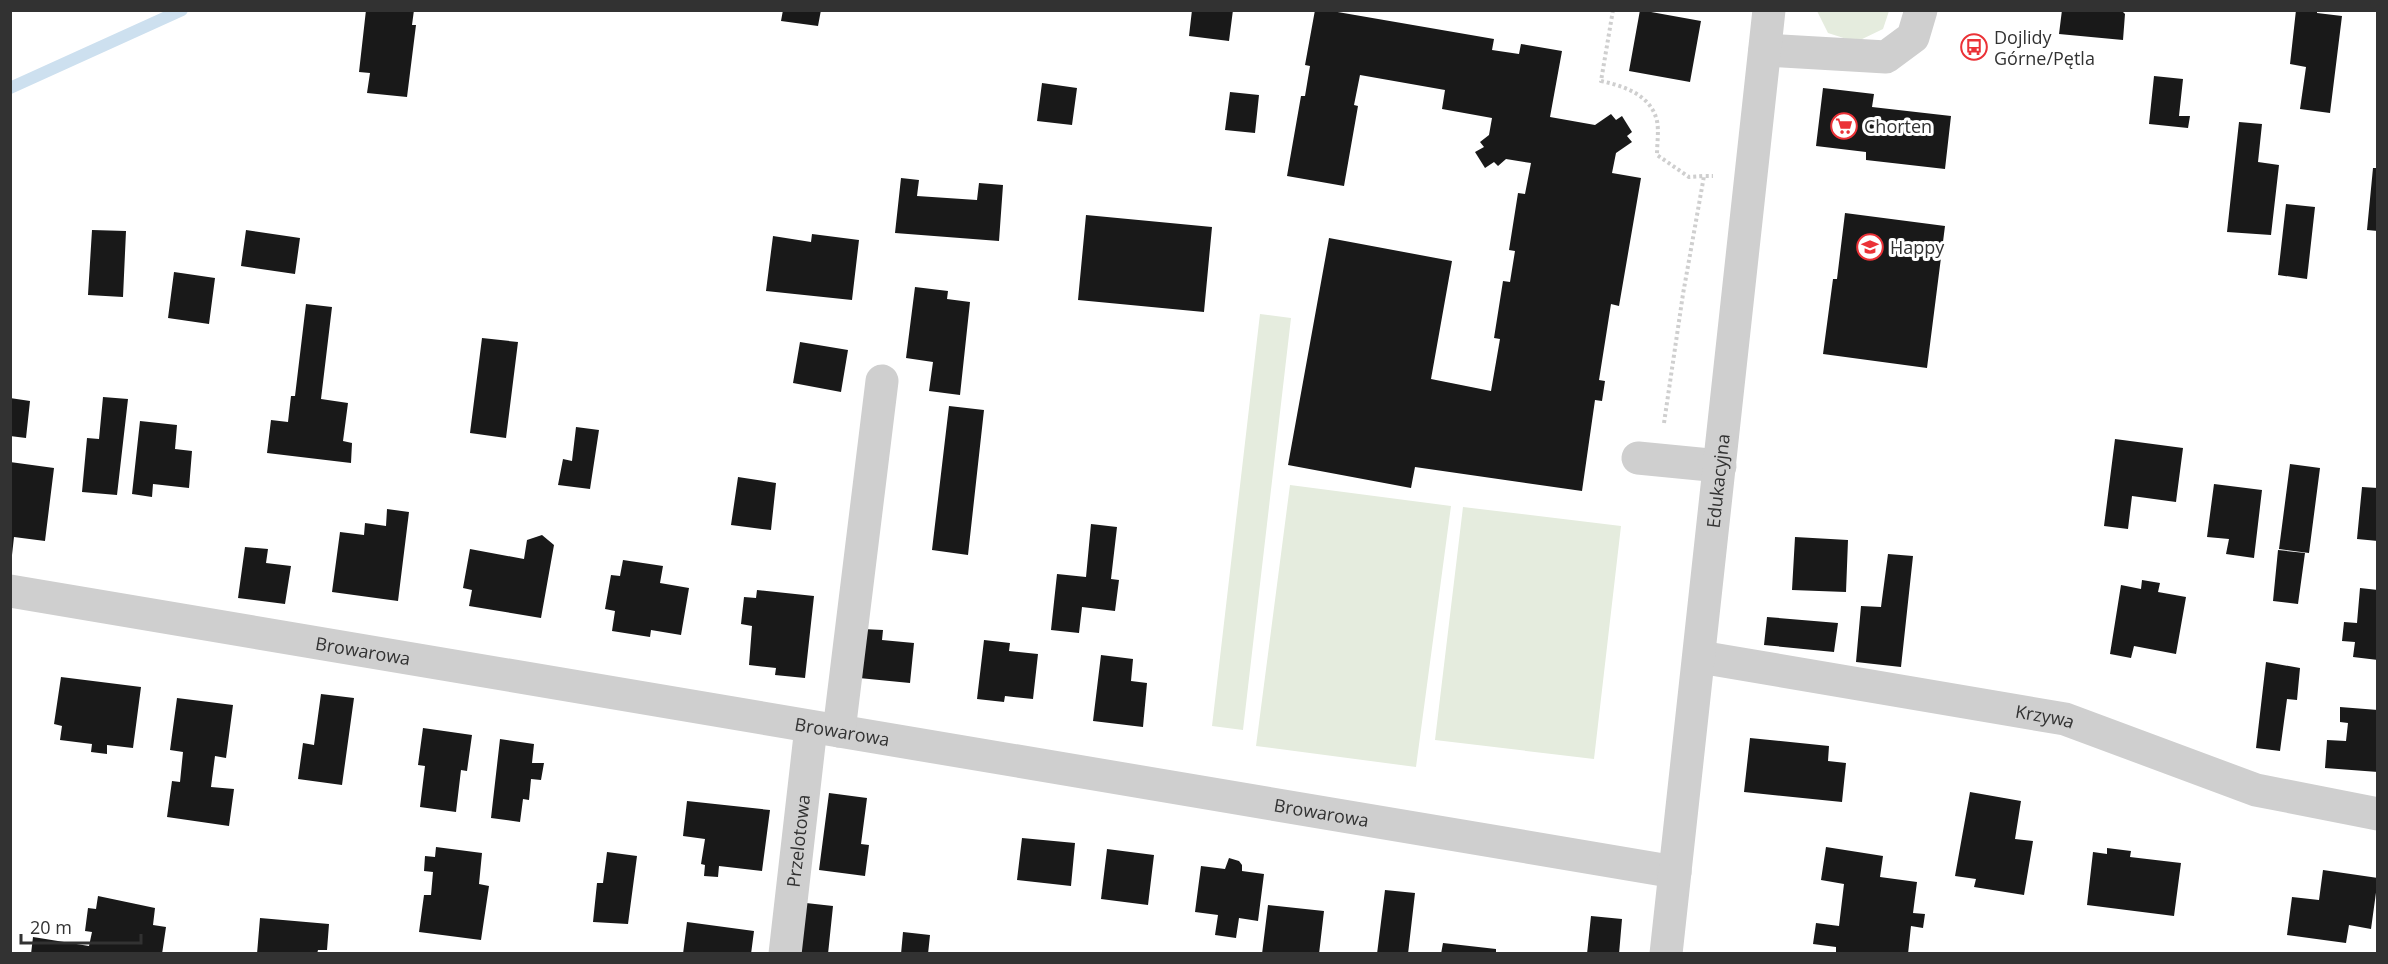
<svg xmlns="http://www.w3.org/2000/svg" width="2388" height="964" viewBox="0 0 2388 964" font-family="'Open Sans',sans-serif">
<rect width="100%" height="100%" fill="#fff"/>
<path fill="#e5ecde" d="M1817 11H1889L1883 29 1856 42 1828 33Z
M1260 314 1291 318 1243 730 1212 726Z
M1290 485 1451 506 1416 767 1256 746Z
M1463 507 1621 526 1594 759 1435 740Z"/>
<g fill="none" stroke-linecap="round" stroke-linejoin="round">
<path stroke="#cde0ef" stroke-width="12" d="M10 88 182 10"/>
</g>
<path fill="#191919" d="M366 10H414L412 25H416L407 97 367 93 370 73 359 72Z
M783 10H821L818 26 781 21Z
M1192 10H1233L1229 41 1189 36Z
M1315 10H1326L1494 39 1492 50 1519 54 1521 44 1562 51 1550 117 1595 125 1611 114 1616 120 1622 116 1632 132 1627 136 1632 142 1616 153 1612 173 1641 178 1619 306 1611 304 1599 380 1605 381 1602 401 1595 400 1582 491 1415 467 1411 488 1288 465 1329 238 1452 261 1431 379 1491 391 1500 339 1494 338 1503 281 1510 282 1515 251 1509 250 1518 193 1525 194 1531 163 1506 159 1498 166 1494 162 1485 168 1475 152 1484 147 1480 142 1489 135 1492 118 1442 109 1445 90 1360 75 1354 105 1358 106 1344 186 1287 176 1301 96H1305L1310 66 1305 65Z
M1640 10 1701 21 1690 82 1629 71Z
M2062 10H2121L2125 14 2123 40 2059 34Z
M2296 10H2317V13L2342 16 2330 113 2300 109 2306 67 2290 64Z
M2154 76 2183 79 2179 116H2190L2188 128 2149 124Z
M1042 83 1077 88 1072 125 1037 121Z
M1823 88 1874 94 1872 107 1951 116 1945 169 1866 160V152L1816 146Z
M1230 92 1259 95 1255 133 1225 130Z
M2239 122 2262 124 2258 162 2279 165 2271 235 2227 232Z
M2373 168H2378V231L2367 230Z
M901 178 919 180 917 196 977 200 979 183 1003 185 999 241 895 233Z
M2286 204 2315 207 2307 279 2278 275Z
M1845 213 1945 226 1927 368 1823 354 1833 279H1837Z
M1086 215 1212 227 1204 312 1078 300Z
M92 230 126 231 123 297 88 295Z
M246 230 300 238 295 274 241 266Z
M812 234 859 240 852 300 766 291 773 236 811 242Z
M174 272 215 278 209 324 168 318Z
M915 287 948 291 947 299 970 302 960 395 929 391 933 362 906 358Z
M306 304 332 307 321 399 348 403 343 441 352 443 351 463 267 453 271 420 288 422 291 396H295Z
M482 338 518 342 506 438 470 433Z
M800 342 848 350 841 392 793 383Z
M103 397 128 399 117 495 82 492 87 438 99 439Z
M10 398 30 401 26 438 10 436Z
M949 406 984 410 968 555 932 550Z
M140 421 177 425 175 449 192 451 189 488 153 484 152 497 132 494Z
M576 427 599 430 590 489 558 485 563 459 572 461Z
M2115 439 2183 448 2176 502 2132 496 2128 529 2104 526Z
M10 462 54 468 45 541 14 537 12 555Z
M2290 464 2320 468 2309 553 2279 549Z
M738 477 776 483 771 530 731 525Z
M2214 484 2262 490 2254 558 2226 554 2229 539 2207 537Z
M2362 487 2378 488V541L2357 539Z
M387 509 409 512 398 601 332 592 340 532 364 535 365 523 386 526Z
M1091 524 1117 527 1111 579 1119 580 1115 611 1082 607 1079 633 1051 630 1057 574 1086 577Z
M542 535 554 545 541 618 469 606 472 590 463 588 470 549 524 559 527 540Z
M1795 537 1848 540 1846 592 1792 590Z
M245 547 268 549 266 563 291 566 285 604 238 598Z
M2278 550 2305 553 2298 604 2273 601Z
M1888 554 1913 556 1901 667 1856 662 1861 606 1881 607Z
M623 560 663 566 660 583 689 588 681 635 651 630 650 637 612 631 615 611 605 609 611 575 620 576Z
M2142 580 2160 583 2158 592 2186 597 2176 654 2134 646 2131 658 2110 654 2121 585 2141 589Z
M2360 588 2378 590V660L2353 657 2355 642 2342 641 2344 622 2357 623Z
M757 590 814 596 805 678 775 675 776 668 749 665 752 626 741 624 744 597 756 598Z
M1767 617 1838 623 1834 652 1764 645Z
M863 629 883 630 882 640 914 643 910 683 859 678Z
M984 640 1010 643 1009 651 1038 654 1033 699 1005 696 1004 702 977 699Z
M1101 655 1133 659 1131 681 1147 683 1143 727 1093 721Z
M2266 662 2300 668 2297 700 2287 699 2280 751 2256 748Z
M61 677 141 687 133 748 107 745V754L91 752 92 744 60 740 62 726 54 724Z
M321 694 354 698 342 785 298 779 303 743 314 745Z
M177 698 233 705 226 758 215 756 211 787 234 789 229 826 167 817 172 781 180 782 183 752 170 750Z
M2340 707 2378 710V772L2325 768 2327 740 2346 741 2348 723 2340 722Z
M423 728 472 735 467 771 461 770 456 812 420 807 425 766 418 765Z
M1750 738 1829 746 1828 761 1846 763 1842 802 1744 792Z
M500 739 534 744 532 763H544L541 780 531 779 529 800 523 799 520 822 491 818Z
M1970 792 2021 801 2015 839 2033 841 2024 895 1974 887 1976 879 1955 876Z
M829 793 867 798 861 844 869 845 865 876 819 870Z
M687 801 770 810 762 871 719 866 718 877 704 876 705 865 701 864 705 839 683 836Z
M1022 838 1075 843 1071 886 1017 880Z
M436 847 482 853 479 884 489 886 481 940 419 932 424 895H431L433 872 424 871 425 856 435 857Z
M1826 847 1883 856 1880 877 1917 882 1913 913 1925 914 1923 928 1911 926 1908 954H1836V947L1813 944 1816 923 1839 926 1844 884 1821 880Z
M2107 848 2131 851 2130 857 2181 863 2174 916 2087 905 2093 852 2107 854Z
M1107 849 1154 855 1148 905 1101 899Z
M607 852 637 856 628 924 593 922 597 883H603Z
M1229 858 1239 861 1242 865V871L1264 874 1258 921 1239 918 1236 938 1215 935 1218 915 1195 912 1201 866 1225 869Z
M2323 870 2378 878 2371 929 2349 925 2346 943 2287 935 2292 897 2319 900Z
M1385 890 1415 893 1408 954H1377Z
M98 896 155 908 153 925 166 927 162 954H31L33 937 89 946 92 932 85 931 88 908 96 909Z
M806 903 833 906 828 954H800Z
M1268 905 1324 911 1319 954H1262Z
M1591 916 1622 919 1619 954H1587Z
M260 918 329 924 327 950H318L317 954H257Z
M687 922 754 931 751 954H683Z
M903 932 930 935 928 954H901Z
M1443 943 1496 949V954H1441Z"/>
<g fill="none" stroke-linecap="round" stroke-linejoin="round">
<path stroke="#cfcfcf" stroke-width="4" stroke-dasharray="3 3" stroke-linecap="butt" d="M1613 10 1601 81C1624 86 1651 95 1657 121 1659 131 1657 144 1657 155L1689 177 1704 176
M1664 423 1683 294 1704 176H1713"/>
<g stroke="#cfcfcf" stroke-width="33">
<path d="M1765 50 1886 57 1913 37 1921 10"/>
<path d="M1638 458 1720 466"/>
<path id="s1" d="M10 591 1675 872"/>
<path id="s2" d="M1700 657 2065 719 2256 790 2378 814"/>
<path d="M839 731 882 381"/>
<path id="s3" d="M785 954 811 727"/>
<path id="s4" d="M1666 954 1769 10"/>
</g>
</g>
<defs>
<g id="bus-ring" transform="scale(1.35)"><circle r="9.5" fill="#fff" stroke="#eb3237" stroke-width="1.5"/><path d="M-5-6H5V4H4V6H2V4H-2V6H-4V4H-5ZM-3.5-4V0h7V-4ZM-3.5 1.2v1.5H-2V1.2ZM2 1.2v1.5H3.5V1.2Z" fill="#eb3237"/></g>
<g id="supermarket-ring" transform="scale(1.35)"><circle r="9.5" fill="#fff" stroke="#eb3237" stroke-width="1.5"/><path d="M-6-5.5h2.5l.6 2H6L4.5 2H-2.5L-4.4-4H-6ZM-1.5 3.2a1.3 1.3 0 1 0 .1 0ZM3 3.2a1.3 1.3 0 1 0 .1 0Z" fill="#eb3237"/></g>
<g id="school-ring" transform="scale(1.35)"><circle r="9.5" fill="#fff" stroke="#eb3237" stroke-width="1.5"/><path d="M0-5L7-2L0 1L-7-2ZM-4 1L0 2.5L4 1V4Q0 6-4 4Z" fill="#eb3237"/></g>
</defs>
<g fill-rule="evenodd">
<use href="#bus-ring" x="1974" y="47"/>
<use href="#supermarket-ring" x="1844" y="126"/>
<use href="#school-ring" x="1870" y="247"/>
</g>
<g text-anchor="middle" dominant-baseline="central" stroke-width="6" stroke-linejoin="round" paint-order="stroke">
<g font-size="18" fill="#323232" stroke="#fff" text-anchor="start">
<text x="1994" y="37">Dojlidy<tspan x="1994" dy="21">Górne/Pętla</tspan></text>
<text x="1864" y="126">Chorten</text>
<text x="1890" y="247">Happy</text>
</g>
<g font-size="18" fill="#323232" stroke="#fff">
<text stroke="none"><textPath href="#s4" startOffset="476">Edukacyjna</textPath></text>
<text stroke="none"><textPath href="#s1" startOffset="358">Browarowa</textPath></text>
<text stroke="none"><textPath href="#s2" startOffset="350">Krzywa</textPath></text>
<text stroke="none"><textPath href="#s1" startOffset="844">Browarowa</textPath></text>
<text stroke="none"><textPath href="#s1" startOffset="1330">Browarowa</textPath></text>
<text stroke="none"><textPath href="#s3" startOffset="114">Przelotowa</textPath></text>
</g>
</g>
<rect width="2388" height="964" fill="none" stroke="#323232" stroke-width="24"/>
<path d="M21 934v9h120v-9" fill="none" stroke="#323232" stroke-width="3"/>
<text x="30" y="934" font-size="18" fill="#323232" stroke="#ffffff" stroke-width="4.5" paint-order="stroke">20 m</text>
</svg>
